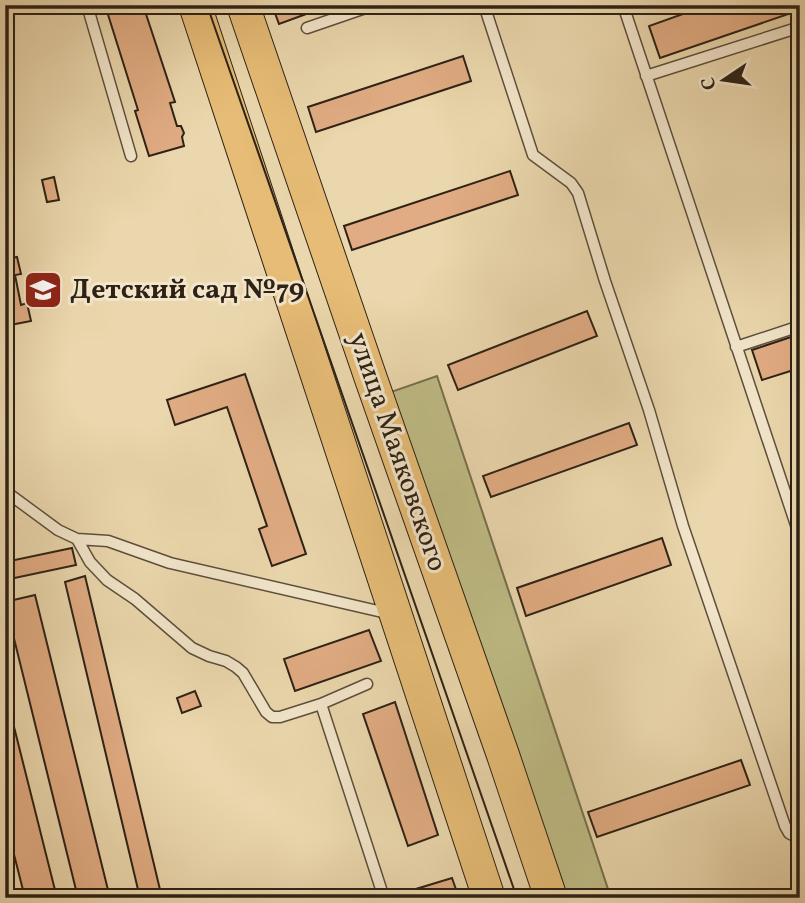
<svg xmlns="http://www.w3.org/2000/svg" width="805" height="903" viewBox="0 0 805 903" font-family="Vollkorn,serif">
<rect width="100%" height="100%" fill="#ebd7ad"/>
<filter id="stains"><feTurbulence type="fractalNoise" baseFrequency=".00286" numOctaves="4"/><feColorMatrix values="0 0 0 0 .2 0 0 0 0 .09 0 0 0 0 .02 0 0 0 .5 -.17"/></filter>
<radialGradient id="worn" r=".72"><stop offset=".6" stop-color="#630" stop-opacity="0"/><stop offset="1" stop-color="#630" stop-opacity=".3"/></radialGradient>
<path fill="#bfbc85" stroke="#766f4e" stroke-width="2" d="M437 376 611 898H553L388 393Z"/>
<path fill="#e1ac83" stroke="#2d2216" stroke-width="2" d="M105 5H143L175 102 170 103 177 126H181L184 133 182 137 184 146 149 156 135 111 138 110Z
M272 5H331L279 24Z
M708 5H800V10L660 58 649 26Z
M463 56 471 81 316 132 308 107Z
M510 171 518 195 352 250 344 226Z
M54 177 59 200 47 202 42 180Z
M17 257 21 274 15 275 21 305 27 303 31 321 5 326V259Z
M587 311 597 336 458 390 448 365Z
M800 334V368L762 380 752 350Z
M245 374 306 554 272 566 259 529 267 526 227 407 175 425 167 400Z
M629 423 637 445 491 497 483 476Z
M662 538 671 565 526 616 517 588Z
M72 548 76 565 5 580V562Z
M85 576 162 898H140L65 582Z
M35 595 110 898H78L5 602Z
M369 630 381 661 295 691 284 659Z
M5 691 57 898H25L5 819Z
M195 691 201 706 182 713 177 698Z
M395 702 438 835 408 846 363 714Z
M741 760 750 785 597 837 588 812Z
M452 878 459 898H420L416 889Z"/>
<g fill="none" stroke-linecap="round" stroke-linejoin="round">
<g stroke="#5c4f3c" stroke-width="13">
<path id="service" d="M87 5 131 156
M484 5 533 155 571 183 578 193 605 281 649 410 683 526 785 826 789 833 800 839
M623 5 800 537
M307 28 374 5
M646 76 800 27
M736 347 800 326
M5 491 58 530 77 539 108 541 170 563 391 614
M77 539 90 562 107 580 135 599 192 648 209 656 226 661 236 667 243 673 266 712 272 717H280L321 704 367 684
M321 704 384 898"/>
</g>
<g stroke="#2d2216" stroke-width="34">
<path id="primary" d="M195 5 489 898
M243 5 370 376 503 755 551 898"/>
</g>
<use href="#service" stroke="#f2e5ca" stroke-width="10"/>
<use href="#primary" stroke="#e6bc76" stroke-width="32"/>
<path stroke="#2d2216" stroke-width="2" d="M207 5 517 898"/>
</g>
<defs>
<g id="school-square" transform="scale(2.0125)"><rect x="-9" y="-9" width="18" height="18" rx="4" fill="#8f2418" stroke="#f2e5ca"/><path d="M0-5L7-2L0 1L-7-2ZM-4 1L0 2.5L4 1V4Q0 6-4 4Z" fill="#fff"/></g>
</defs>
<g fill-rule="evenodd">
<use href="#school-square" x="43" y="290"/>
</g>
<g text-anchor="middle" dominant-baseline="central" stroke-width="6" stroke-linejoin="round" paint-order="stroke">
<g font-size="28" font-weight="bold" fill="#2d2216" stroke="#f2e5ca" text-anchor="start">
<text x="70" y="290">Детский сад №79</text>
</g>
<g font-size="28" fill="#2d2216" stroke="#f2e5ca">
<text transform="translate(397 452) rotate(71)">улица Маяковского</text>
</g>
</g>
<rect width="805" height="903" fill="none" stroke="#ebd7ad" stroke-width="28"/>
<rect x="7" y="7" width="791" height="889" fill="none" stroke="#2d2216" stroke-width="3.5"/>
<rect x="14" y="14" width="777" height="875" fill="none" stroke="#2d2216" stroke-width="2"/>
<g transform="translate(724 80) rotate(257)" stroke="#f2e5ca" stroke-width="5" paint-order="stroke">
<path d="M0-5L12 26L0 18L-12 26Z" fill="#2d2216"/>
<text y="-10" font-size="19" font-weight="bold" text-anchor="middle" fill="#2d2216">С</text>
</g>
<rect width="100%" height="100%" filter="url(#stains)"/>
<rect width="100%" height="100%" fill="url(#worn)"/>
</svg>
